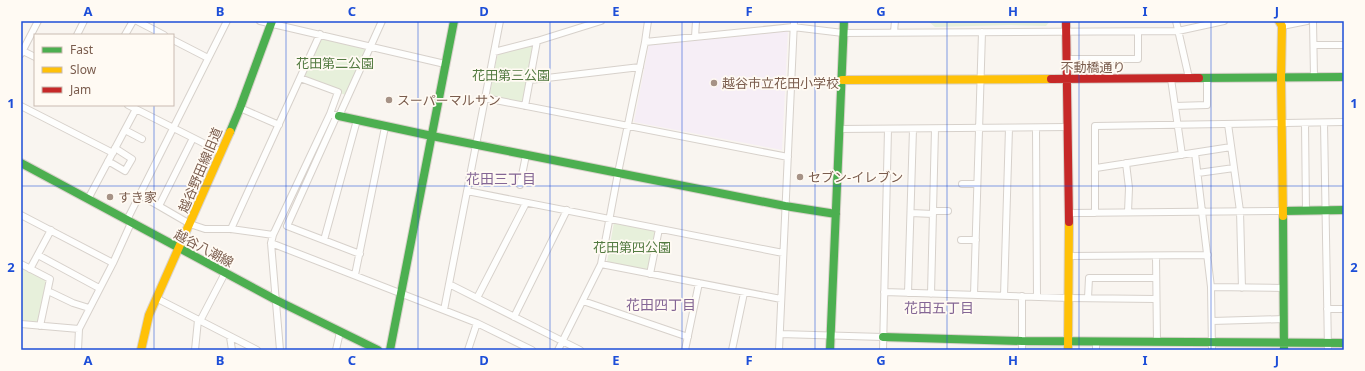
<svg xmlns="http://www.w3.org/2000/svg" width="1365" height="371" viewBox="0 0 1365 371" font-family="'Noto Sans','Noto Sans JP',sans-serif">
<rect width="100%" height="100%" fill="#f9f5f0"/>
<path fill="#f6eef6" d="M788 30 782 150 634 122 649 44Z"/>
<path fill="#e7f0db" d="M928 21H1050L1046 26 1011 25 935 27Z
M320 34 370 46 348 96 300 78Z
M531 45 533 47 523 100 520 102 492 97 490 93 497 57 499 54Z
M614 222 654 230 655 233 648 268 645 270 607 262Z
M21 267 45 280 46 282 38 321 36 322H21Z
M1027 344 1061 345 1064 347V350H1024V347Z"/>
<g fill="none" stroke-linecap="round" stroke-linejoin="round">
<g stroke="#d7d1cb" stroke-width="8">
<path id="street" d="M137 21 164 35
M260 21 445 64
M1176 21 1189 78
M1313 21 1314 77
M1282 26 1307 21
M894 32 895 21
M77 35 84 21
M125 35 133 21
M695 37 696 21
M173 40 208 58
M645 42 793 27 843 33 1178 31 1224 21
M1314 45H1344
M23 51 35 57
M494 52 537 41 601 21
M21 54 38 21
M1067 59H1138V32
M300 78 338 92 330 114
M1171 79 1182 155
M530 80 640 67
M485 98 788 157
M128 105 221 152
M21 106 113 153
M525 106 537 41
M1175 106 1207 105V78
M240 108 279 125
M337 115 287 226 360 254
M1305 123 1306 211
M1324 123 1328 350
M1228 124 1240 211 1242 288
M1036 128 1037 297
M839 129 1068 127
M125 130 142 139
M1195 153 1211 287 1212 350
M108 161 125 171 132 159 115 148
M1126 163 1129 188 1128 212
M1096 168 1231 147
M1198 173 1234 168
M962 184H977
M520 185 526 155
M467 191 783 253
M140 195 190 224 205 229H231L273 235
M88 199 136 109
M159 206 193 138
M933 211H948
M911 213 933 214
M1069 213 1283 211
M1095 213V126L1344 122
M21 215 113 263
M127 220 227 21
M231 229 320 34
M324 240 357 120
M961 240H976
M271 243 477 323 532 350
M38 255 99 288
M1069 256 1208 255
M1156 256 1157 342
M21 264 50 279 40 326
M601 264 781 299
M30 269 51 230
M650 274 659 229
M355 275 385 127
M449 284 580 350
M1211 287 1284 288
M48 291 73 303 89 308
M884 292 1069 298 1155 299
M908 293 913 129
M931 294 935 129
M974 295 982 32
M1004 296 1009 128
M156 298 257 350
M477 298 526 203
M1088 298 1089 278H1156
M583 301 688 337
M1327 309H1344
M444 310 500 21
M514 317 567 210
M200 321 225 273
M1212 321 1284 319
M21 324 79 329
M780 334 883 337
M230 337 232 350
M1096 341V350
M78 350 79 329 113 263 131 223
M195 350 198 320
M280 350 271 243 273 235 330 114 339 116 382 21
M336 350 340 332
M468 350 477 323
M558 350 601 264 618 173 645 42 648 21
M685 350 699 283
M732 350 744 293
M779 350 794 21
M883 350 888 129
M1022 350V296"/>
</g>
<g stroke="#d9d2cb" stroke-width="10">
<path id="fast" d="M1199 78 1344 77
M339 116 432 136 785 206 836 214
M230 132 240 108 272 21
M21 163 276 300 378 350
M1283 211 1344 210
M1283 216 1284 350
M883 337 1022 341 1344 343
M390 350 454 21
M830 350 844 21"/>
</g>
<g stroke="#d9d2cb" stroke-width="10">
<path id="slow" d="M1279 21 1282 26 1281 77 1283 216
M842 80 1051 79
M141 350 149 315 230 132
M1068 350 1069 222"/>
</g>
<g stroke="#d9d2cb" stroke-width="10">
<path id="jam" d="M1066 21 1069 222
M1051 79 1199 78"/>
</g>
<use href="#street" stroke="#fefefd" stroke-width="6"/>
<use href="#fast" stroke="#4caf50" stroke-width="8"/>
<use href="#slow" stroke="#ffc107" stroke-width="8"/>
<use href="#jam" stroke="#c62828" stroke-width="8"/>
</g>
<path fill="none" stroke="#1d4ed8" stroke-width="1" stroke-opacity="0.55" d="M154 21V35M286 21V350M418 21V350M550 21V350M682 21V350M815 21V350M947 21V350M1079 21V350M1211 21V350M154 105V350M21 186H1344"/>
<g fill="#a69286" stroke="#fffaf3" stroke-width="1.5">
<circle cx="714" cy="83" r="4"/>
<circle cx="389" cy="100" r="4"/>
<circle cx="800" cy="177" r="4"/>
<circle cx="110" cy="197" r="4"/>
</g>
<g text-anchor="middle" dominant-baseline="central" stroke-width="3.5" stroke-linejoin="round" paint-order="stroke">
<g font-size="13" fill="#537a41" stroke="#fffaf3">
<text x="335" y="63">花田第二公園</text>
<text x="511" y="75">花田第三公園</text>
<text x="632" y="247">花田第四公園</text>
</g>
<g font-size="13" fill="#7a5c4d" stroke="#fffaf3">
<text x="1093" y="67">不動橋通り</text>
<text transform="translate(200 170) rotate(-67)">越谷野田線旧道</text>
<text transform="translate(204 248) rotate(28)">越谷八潮線</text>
</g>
<g font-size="13" fill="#7a5c4d" stroke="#fffaf3" text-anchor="start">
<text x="722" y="83">越谷市立花田小学校</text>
<text x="397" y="100">スーパーマルサン</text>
<text x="808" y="177">セブン-イレブン</text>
<text x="118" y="197">すき家</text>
</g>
<g font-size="14" fill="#846695" stroke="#fffaf3">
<text x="501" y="178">花田三丁目</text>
<text x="661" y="304">花田四丁目</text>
<text x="939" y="307">花田五丁目</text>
</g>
</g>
<rect width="1365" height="371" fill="none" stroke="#fffaf3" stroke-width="44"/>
<rect x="34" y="34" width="140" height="72" fill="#fffaf3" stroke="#cabbb1"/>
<rect x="42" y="47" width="20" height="6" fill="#4caf50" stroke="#cabbb1"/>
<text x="70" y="54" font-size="12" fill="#7a5c4d">Fast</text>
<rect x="42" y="67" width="20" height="6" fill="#ffc107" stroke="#cabbb1"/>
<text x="70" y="74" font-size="12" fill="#7a5c4d">Slow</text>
<rect x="42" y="87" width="20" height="6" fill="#c62828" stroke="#cabbb1"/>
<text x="70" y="94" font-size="12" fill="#7a5c4d">Jam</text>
<rect x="22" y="22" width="1321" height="327" fill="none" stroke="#1d4ed8" stroke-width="1.5"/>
<g font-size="13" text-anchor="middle" font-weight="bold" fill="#1d4ed8">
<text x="88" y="16">A</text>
<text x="220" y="16">B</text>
<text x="352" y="16">C</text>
<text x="484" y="16">D</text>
<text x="616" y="16">E</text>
<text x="749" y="16">F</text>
<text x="881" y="16">G</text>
<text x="1013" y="16">H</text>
<text x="1145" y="16">I</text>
<text x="1277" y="16">J</text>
<text x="11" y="108">1</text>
<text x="1354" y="108">1</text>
<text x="11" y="272">2</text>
<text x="1354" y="272">2</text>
<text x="88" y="365">A</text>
<text x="220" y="365">B</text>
<text x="352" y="365">C</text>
<text x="484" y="365">D</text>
<text x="616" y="365">E</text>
<text x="749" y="365">F</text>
<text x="881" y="365">G</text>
<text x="1013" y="365">H</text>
<text x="1145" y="365">I</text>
<text x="1277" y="365">J</text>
</g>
</svg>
